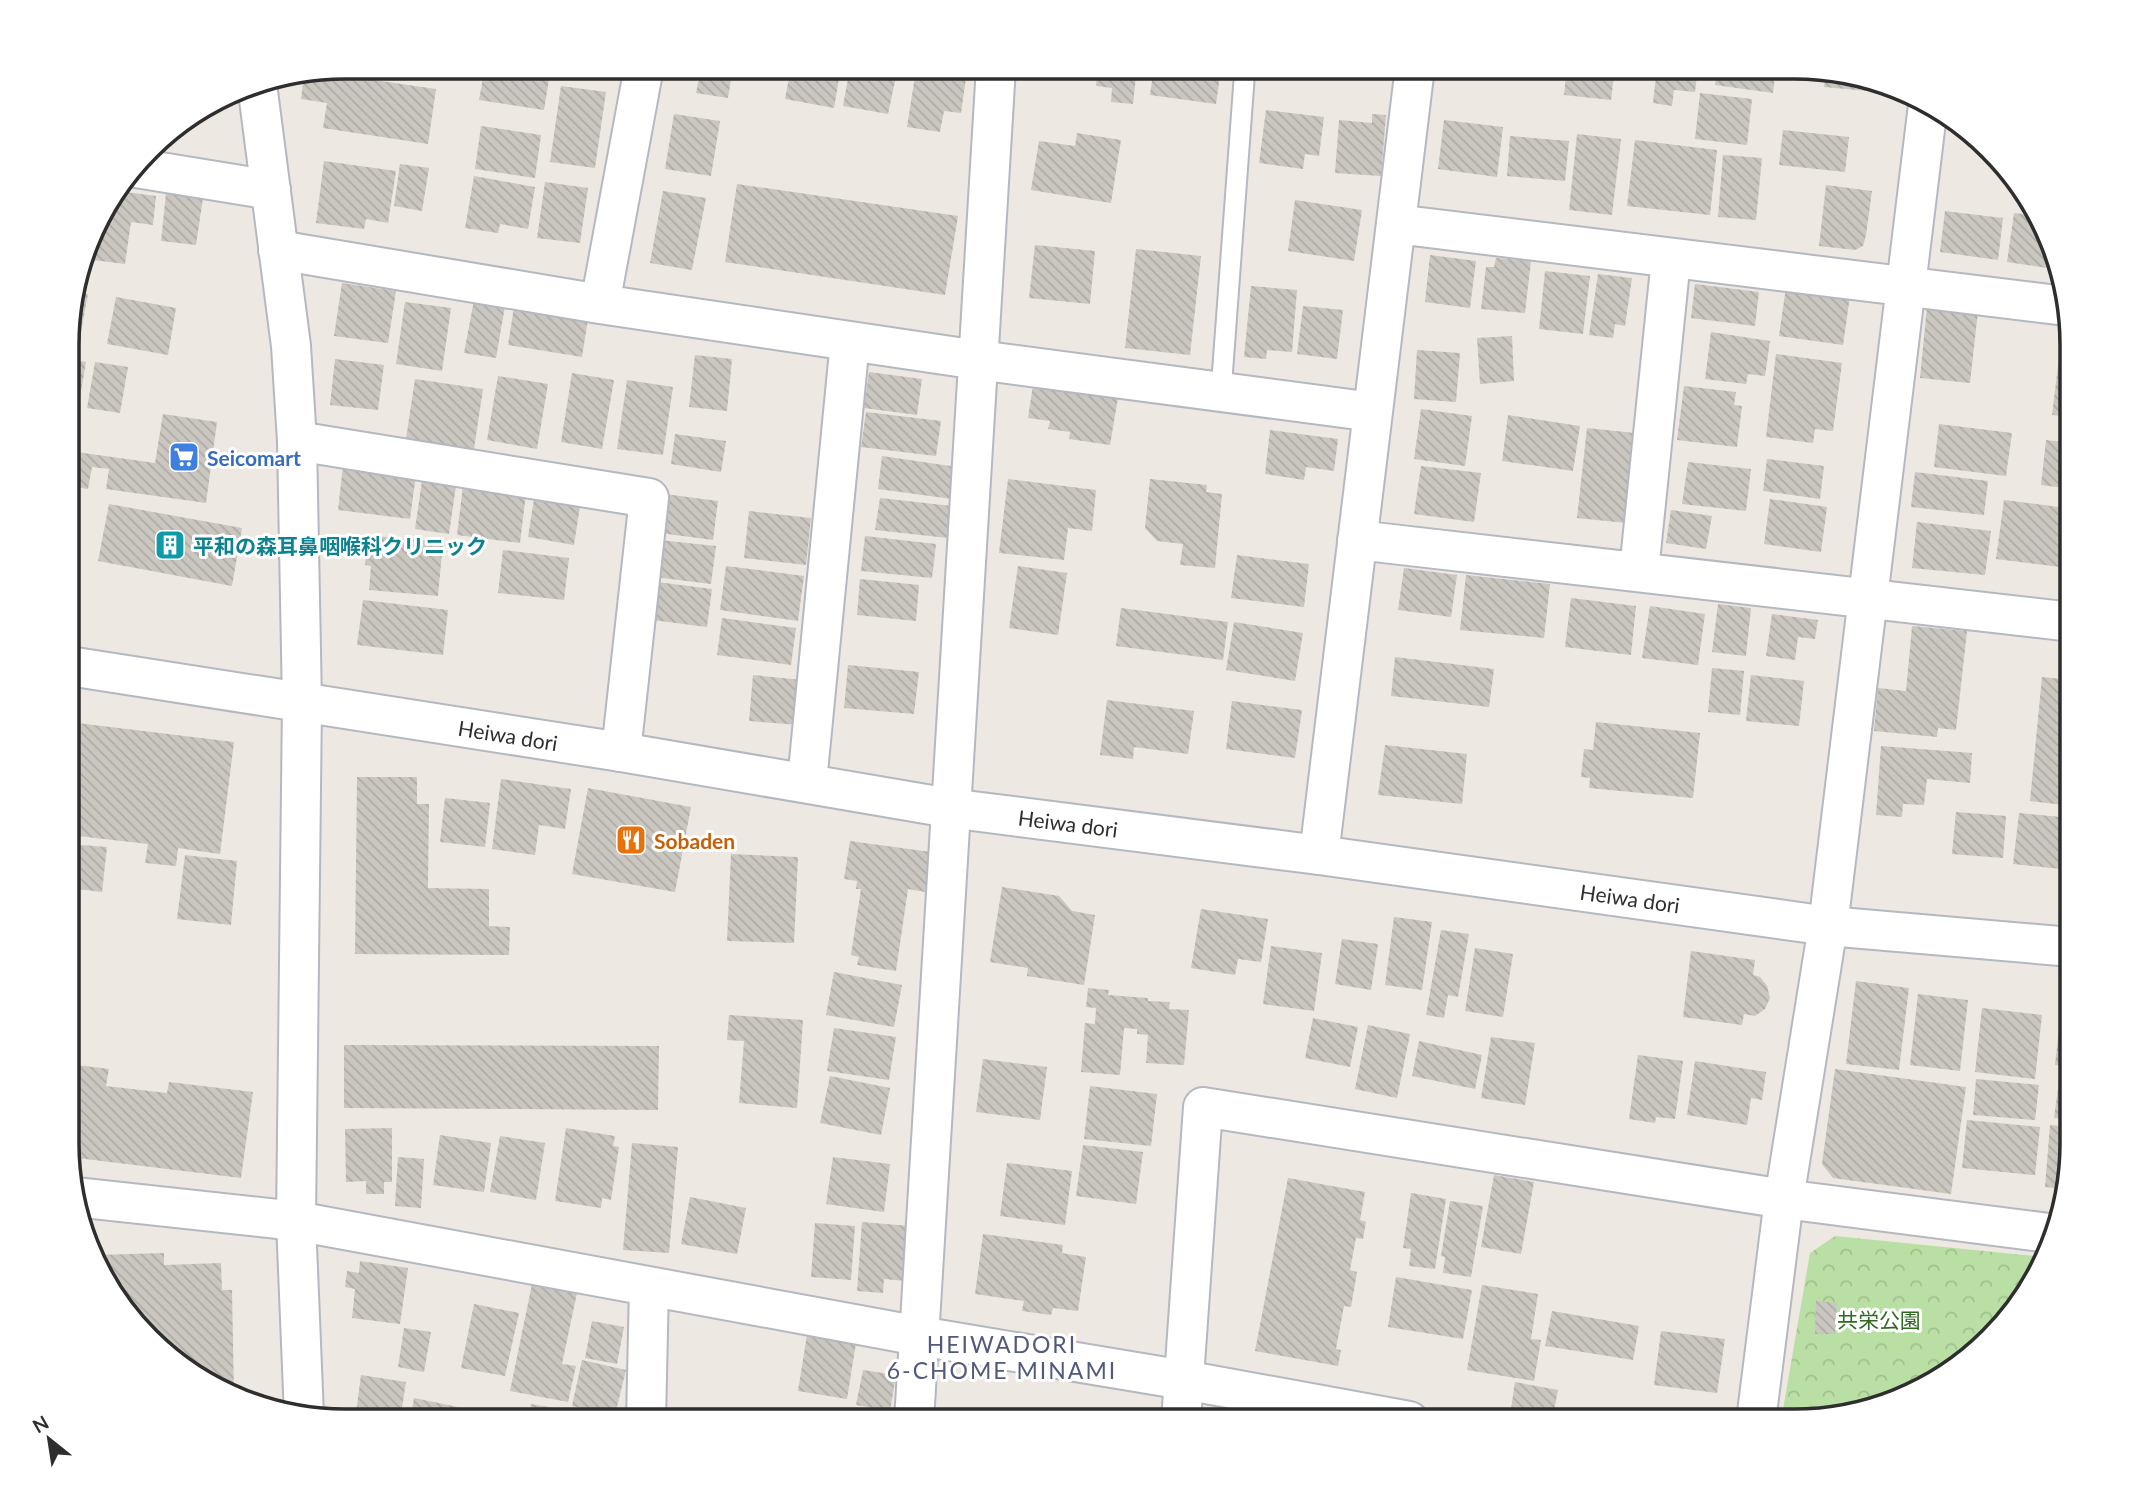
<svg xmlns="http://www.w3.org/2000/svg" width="2139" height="1488" viewBox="0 0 2139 1488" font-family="Lato,'Noto Sans JP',sans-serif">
<defs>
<pattern id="forest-crowns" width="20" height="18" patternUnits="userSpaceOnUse" patternTransform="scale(1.75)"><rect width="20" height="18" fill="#badfa4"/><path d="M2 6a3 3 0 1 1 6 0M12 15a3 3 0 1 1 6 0" fill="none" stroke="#a0c08e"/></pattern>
<pattern id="building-back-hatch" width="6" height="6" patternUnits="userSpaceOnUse" patternTransform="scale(1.75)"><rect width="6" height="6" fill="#cac6c0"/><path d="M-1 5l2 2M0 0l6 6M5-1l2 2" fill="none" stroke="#aeaaa5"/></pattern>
</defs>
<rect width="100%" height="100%" fill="#eee8e2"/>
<path fill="url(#forest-crowns)" d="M1835 1236 2045 1257 2015 1312 1918 1393 1795 1421H1781L1810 1253Z"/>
<path fill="url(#building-back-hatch)" d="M485 67H551L544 110 479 100Z
M687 67H733L728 98 696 93 699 78 685 76Z
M791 67H841L834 108 785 99Z
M850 67H869L897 72 888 114 843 106Z
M1098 67H1137L1133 104 1111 102 1112 88 1096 86Z
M1154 67 1221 69 1216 104 1150 95Z
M1333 67H1387L1386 74 1333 69Z
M1514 67H1550L1549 78 1514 74Z
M1567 67H1615L1611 100 1564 95Z
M1657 67H1698L1695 92 1674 90 1672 106 1653 103Z
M1717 67H1776L1773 93 1715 85Z
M916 70 966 78 961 113 944 111 940 132 907 127Z
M1826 70 1880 81 1879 92 1824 87Z
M319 72 436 89 428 144 323 128 327 103 301 99 304 75Z
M561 86 606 92 595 168 550 162Z
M1700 93 1752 99 1747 145 1695 139Z
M1266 110 1324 117 1319 156 1305 154 1303 169 1259 163Z
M674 114 720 121 711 176 665 169Z
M1372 114 1386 115 1381 176 1335 173 1339 120 1372 123Z
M1444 120 1503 127 1497 177 1438 169Z
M481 126 541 135 535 178 475 169Z
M1783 130 1849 137 1845 172 1779 165Z
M1077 133 1121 140 1111 203 1031 190 1039 141 1075 146Z
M1577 134 1621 139 1612 215 1569 210Z
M1510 136 1569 141 1565 181 1507 176Z
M1635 140 1717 150 1710 215 1627 206Z
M1723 155 1762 158 1756 220 1718 217Z
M324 161 396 171 388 223 366 219 364 229 316 223Z
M400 164 429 168 422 211 394 206Z
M474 176 535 187 528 229 500 224 498 233 465 228Z
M545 182 588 188 580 243 537 238Z
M737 184 958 216 945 295 725 262Z
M1826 185 1872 191 1866 235 1863 246 1855 250 1819 246Z
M118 191 156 196 153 225 131 222 125 264 84 259 95 221Z
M663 191 706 198 692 270 650 263Z
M166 193 203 198 196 245 161 241Z
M1295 200 1362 210 1354 261 1288 251Z
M1945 211 2003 218 1998 260 1940 252Z
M2014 213 2038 216 2054 269 2007 262Z
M1035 245 1095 251 1090 304 1029 298Z
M1136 249 1201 256 1190 355 1125 348Z
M1430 255 1476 261 1470 308 1425 302Z
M1496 258 1531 261 1525 313 1481 309 1486 267H1494Z
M1545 271 1590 276 1583 334 1539 329Z
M1598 274 1632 278 1625 326 1615 324 1613 338 1589 335Z
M342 283 396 291 388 343 334 336Z
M1695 284 1759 292 1755 326 1691 318Z
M1251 286 1297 290 1292 352 1267 350 1266 359 1244 357Z
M1786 287 1850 296 1843 345 1779 336Z
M74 292 88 294 79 342 69 341V309Z
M116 297 176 308 168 355 107 344Z
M474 300 505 306 496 358 464 353Z
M405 302 451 308 442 371 396 364Z
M1303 306 1343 310 1337 359 1297 354Z
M1927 306 1978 311 1970 383 1920 378Z
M514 307 588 319 582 357 508 345Z
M1711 332 1770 341 1765 376 1748 374 1746 384 1705 379Z
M2062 334 2072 335V417L2052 415Z
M1512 336 1514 381 1480 384 1477 338Z
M1417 350 1460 353 1456 402 1414 399Z
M1776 354 1842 363 1833 431 1815 429 1813 443 1766 437Z
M695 355 732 359 727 411 689 407Z
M69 359 86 362 78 409 69 408Z
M335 359 384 365 378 410 330 405Z
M95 362 128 367 120 413 87 408Z
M869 372 922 379 917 415 864 408Z
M572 373 614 380 602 449 561 442Z
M498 376 548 384 537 449 487 440Z
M415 379 483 389 474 449 406 439Z
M627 380 673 387 663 455 617 449Z
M1033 385 1118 398 1110 445 1069 439 1070 432 1048 429 1050 421 1028 418Z
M1684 386 1736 392 1734 405 1742 406 1737 447 1677 440Z
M1421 409 1472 416 1465 466 1414 459Z
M866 412 941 421 936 456 861 447Z
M163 414 217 422 206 503 106 489 109 469 92 467 88 489 69 486V451L155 463Z
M1508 415 1580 426 1573 471 1502 461Z
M1939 424 2012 433 2006 476 1934 467Z
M1587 428 1635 433 1626 523 1577 518Z
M1270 430 1338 439 1334 471 1306 467 1304 480 1265 474Z
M675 434 726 441 721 472 671 464Z
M2046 440 2072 443V489L2041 485Z
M882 456 957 467 952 499 878 489Z
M344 457 417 467 410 519 338 510Z
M1767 459 1824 466 1820 499 1763 491Z
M1688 462 1751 469 1746 511 1682 504Z
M1421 466 1481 473 1474 522 1414 514Z
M1915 472 1988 481 1984 515 1911 507Z
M423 474 457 479 449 534 415 529Z
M1008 479 1096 490 1092 531 1068 528 1064 560 999 553Z
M1150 479 1207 485 1206 492 1222 494 1215 568 1180 565 1183 544 1157 541 1145 528Z
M463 486 526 494 520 543 457 535Z
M535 493 581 500 574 545 528 537Z
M665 494 718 501 713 540 660 533Z
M880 498 952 506 948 538 875 530Z
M1770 499 1827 507 1821 552 1764 544Z
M2004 500 2067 508 2060 567 1996 559Z
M109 504 242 528 232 586 98 561Z
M1671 510 1712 516 1706 549 1666 543Z
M749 511 811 518 806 565 744 558Z
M1917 522 1991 531 1985 575 1912 568Z
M375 536 443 542 438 596 369 590 371 566 365 565 366 552 373 553Z
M865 536 936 544 932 578 861 571Z
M659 540 716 546 711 584 654 577Z
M503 550 569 558 564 600 498 593Z
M1237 555 1309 564 1304 607 1231 598Z
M726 566 804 576 798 621 720 610Z
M1018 566 1067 573 1058 635 1009 628Z
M1404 568 1457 575 1451 617 1398 610Z
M1466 575 1550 584 1544 638 1460 630Z
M860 579 919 585 916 621 857 615Z
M657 582 712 589 707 627 652 620Z
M1571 598 1636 606 1631 655 1565 647Z
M363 600 448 610 443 655 357 645Z
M1718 604 1751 608 1746 656 1712 652Z
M1650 606 1705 614 1698 665 1642 658Z
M1121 608 1228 622 1223 660 1116 646Z
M1772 614 1818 620 1815 639 1798 637 1795 660 1766 656Z
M722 618 796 628 791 665 717 655Z
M1234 622 1303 633 1295 681 1226 670Z
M1912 626 1967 631 1956 730 1938 728 1937 737 1874 731 1878 688 1906 691Z
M1395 657 1494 669 1489 707 1391 696Z
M848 665 919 672 914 714 844 708Z
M1712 668 1744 671 1740 715 1708 712Z
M753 675 803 680 799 725 749 721Z
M1751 675 1804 681 1799 726 1746 721Z
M2042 677 2072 680V806L2030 801Z
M1107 700 1194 711 1188 754 1134 747 1133 759 1100 755Z
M1232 701 1302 710 1295 758 1226 749Z
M69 722 234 742 220 854 178 848 176 866 145 863 148 844 69 835Z
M1596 722 1700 733 1693 798 1589 788 1590 778 1581 777 1584 749 1593 750Z
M1385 745 1467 754 1462 804 1378 795Z
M1881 746 1972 753 1970 783 1927 779 1924 805 1903 804 1902 817 1876 815Z
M357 777H417V804H429L428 888 489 889V926L510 927 509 955 355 954Z
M501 779 571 789 565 829 539 825 535 855 492 849Z
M588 788 691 807 675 892 572 874Z
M445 798 490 803 485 847 440 842Z
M1956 812 2006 816 2003 858 1952 854Z
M2019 813 2072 818 2071 870 2013 864Z
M850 841 931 852 925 892 908 889 896 971 857 965 859 957 851 955 861 889H856L857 881 844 879Z
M69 844 107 847 102 892 69 888Z
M731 854 798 857 794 943 727 941Z
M185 855 237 861 231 925 177 919Z
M1002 887 1059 896 1072 911 1095 915 1084 985 1027 976 1028 968 990 962Z
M1201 909 1268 919 1261 962 1238 959 1235 975 1191 968Z
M1394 917 1432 922 1422 990 1385 985Z
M1441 930 1469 934 1458 997 1448 995 1444 1018 1426 1015Z
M1342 939 1378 944 1371 990 1335 984Z
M1271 946 1322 953 1314 1011 1263 1004Z
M1475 948 1513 954 1503 1017 1465 1011Z
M1691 951 1755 960 1753 975 1760 977 1767 986 1770 998 1765 1009 1755 1016 1744 1014 1742 1025 1683 1017Z
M834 972 902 985 894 1027 826 1015Z
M1856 981 1909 988 1899 1070 1846 1064Z
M1088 988 1109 990 1108 995 1148 998V1001L1170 1002 1169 1009 1189 1010 1184 1065 1146 1063 1148 1035 1137 1034V1029L1124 1028 1120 1075 1081 1072 1085 1023 1095 1024 1096 1008 1086 1007Z
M1918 994 1968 1000 1960 1071 1910 1065Z
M2062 1002 2072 1003V1067L2055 1065Z
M1982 1008 2042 1015 2035 1079 1975 1072Z
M729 1015 803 1020 797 1108 739 1103 744 1041 727 1040Z
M1313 1018 1358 1027 1350 1067 1305 1058Z
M1368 1025 1410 1034 1397 1098 1355 1089Z
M834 1028 896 1037 889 1080 827 1071Z
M1491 1037 1535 1043 1525 1105 1481 1098Z
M1419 1041 1482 1055 1475 1089 1412 1076Z
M344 1045 659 1046 658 1110 344 1108Z
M1638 1055 1683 1061 1675 1119 1656 1117 1655 1123 1629 1119Z
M983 1059 1047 1067 1040 1120 976 1112Z
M1695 1061 1766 1072 1762 1100 1751 1098 1747 1125 1687 1115Z
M69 1064 109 1069 106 1086 167 1093 169 1082 253 1092 241 1178 69 1157Z
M1835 1069 1966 1087 1951 1194 1833 1178 1822 1164Z
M2060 1074 2072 1075V1120L2054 1118Z
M830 1076 890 1088 881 1135 820 1123Z
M1976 1079 2039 1085 2035 1120 1973 1115Z
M1090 1086 1157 1094 1151 1146 1084 1139Z
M1967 1120 2040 1127 2035 1175 1962 1168Z
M2050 1125 2072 1127V1161L2066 1189 2045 1187Z
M392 1128V1182H384V1194H366V1181L346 1182 345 1129Z
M566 1128 615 1136 613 1146 619 1147 611 1200 602 1198 601 1208 555 1201Z
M440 1135 491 1143 484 1192 433 1185Z
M500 1136 545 1143 536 1200 490 1192Z
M632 1143 678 1147 669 1253 623 1250Z
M1083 1145 1143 1152 1136 1204 1076 1196Z
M398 1157 424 1159 421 1208 395 1206Z
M833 1157 890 1164 884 1212 826 1204Z
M1007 1163 1072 1171 1065 1225 1000 1216Z
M1494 1175 1534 1182 1521 1254 1481 1247Z
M1288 1178 1365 1192 1360 1220 1366 1222 1363 1239 1356 1238 1350 1270 1357 1272 1351 1307 1344 1306 1336 1349 1341 1350 1338 1366 1255 1351Z
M1411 1193 1446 1199 1435 1269 1409 1266 1411 1249 1403 1248Z
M690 1197 746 1208 737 1254 681 1244Z
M1450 1201 1483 1206 1471 1277 1443 1273 1445 1257 1441 1256Z
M862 1222 910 1226 905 1281 884 1279 883 1293 857 1291Z
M815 1223 855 1226 851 1280 811 1277Z
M983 1234 1063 1245 1062 1253 1086 1257 1078 1311 1053 1308 1051 1315 1022 1311 1024 1301 975 1294Z
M164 1253V1265L221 1263 222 1290H232L234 1396 176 1364 104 1283 95 1255Z
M360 1261 408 1268 400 1324 352 1318 355 1289 345 1287 347 1271 359 1273Z
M1396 1277 1472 1290 1463 1339 1388 1327Z
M532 1284 577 1293 562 1364 576 1366 568 1402 510 1391Z
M1482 1285 1538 1294 1531 1339 1541 1340 1534 1381 1467 1370Z
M1816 1301 1837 1303 1835 1334H1815Z
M474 1304 519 1313 505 1376 461 1368Z
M1552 1311 1639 1326 1633 1360 1545 1346Z
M592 1321 624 1327 617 1364 585 1358Z
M404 1328 431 1332 424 1372 398 1367Z
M1661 1331 1725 1339 1717 1393 1654 1385Z
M807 1335 856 1343 847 1399 798 1391Z
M582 1360 626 1370 615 1415 572 1406Z
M863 1370 896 1375 890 1411 856 1405Z
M361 1375 406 1382 400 1421H355Z
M1515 1382 1558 1390 1553 1416 1511 1409Z
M414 1398 463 1408 460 1421H410Z
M531 1404 577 1412 575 1421H528Z
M476 1408 520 1415 519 1421H474Z
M1210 1411 1268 1417 1267 1421H1209Z"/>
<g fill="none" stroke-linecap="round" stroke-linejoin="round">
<g stroke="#b5b8c0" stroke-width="23">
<path id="lane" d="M1221 392 1245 67"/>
</g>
<g stroke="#b5b8c0" stroke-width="42">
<path id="street" d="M136 168 271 190
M1396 224 2066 306
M278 250 600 304 978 360 1373 412
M600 304 644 67
M297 441 649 498 621 752
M1357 540 2072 622
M1639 571 1671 259
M807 782 850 341
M1319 855 1415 67
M75 1197 296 1221 919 1336 1184 1380 1409 1421
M646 1421 649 1286
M914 1421 996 67
M1181 1421 1203 1107 1784 1199 2057 1234
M1756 1421 1784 1199 1828 926 1928 105"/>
</g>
<g stroke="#b5b8c0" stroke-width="42">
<path id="secondary" d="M257 84 291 346 297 441 302 703 296 1221 304 1416
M69 666 621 752 949 808 1319 855 1828 926 2072 947"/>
</g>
<use href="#lane" stroke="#fff" stroke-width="19"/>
<use href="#street" stroke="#fff" stroke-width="38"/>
<use href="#secondary" stroke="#fff" stroke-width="38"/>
</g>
<defs>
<g id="supermarket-square" transform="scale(1.575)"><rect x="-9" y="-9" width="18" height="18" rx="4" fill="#3f7fe0" stroke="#fff"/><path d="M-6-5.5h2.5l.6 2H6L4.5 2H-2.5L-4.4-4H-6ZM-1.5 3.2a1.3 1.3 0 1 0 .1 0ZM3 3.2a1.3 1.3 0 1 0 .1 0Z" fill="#fff"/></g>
<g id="building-square" transform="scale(1.575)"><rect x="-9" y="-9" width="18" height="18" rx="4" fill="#0f9aa8" stroke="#fff"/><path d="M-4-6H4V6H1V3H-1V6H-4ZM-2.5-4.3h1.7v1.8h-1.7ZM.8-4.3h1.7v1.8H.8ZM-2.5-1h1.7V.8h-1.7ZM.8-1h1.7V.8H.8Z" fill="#fff"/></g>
<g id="restaurant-square" transform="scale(1.575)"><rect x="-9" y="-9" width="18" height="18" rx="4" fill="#e8710a" stroke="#fff"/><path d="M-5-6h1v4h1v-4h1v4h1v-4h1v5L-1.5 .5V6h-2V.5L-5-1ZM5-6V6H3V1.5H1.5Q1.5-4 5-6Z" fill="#fff"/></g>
</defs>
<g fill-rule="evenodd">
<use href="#supermarket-square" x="184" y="457"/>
<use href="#building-square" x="170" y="545"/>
<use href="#restaurant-square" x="631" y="840"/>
</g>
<g text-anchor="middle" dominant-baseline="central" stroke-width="6" stroke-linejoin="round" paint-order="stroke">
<g font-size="21" font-weight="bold" fill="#366cbe" stroke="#fff" text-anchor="start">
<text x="207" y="457">Seicomart</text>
</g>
<g font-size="21" font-weight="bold" fill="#0d838f" stroke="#fff" text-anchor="start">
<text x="193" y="545">平和の森耳鼻咽喉科クリニック</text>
</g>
<g font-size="21" fill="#2e2e2e" stroke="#fff">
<text transform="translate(508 735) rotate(9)">Heiwa dori</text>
<text transform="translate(1068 823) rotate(7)">Heiwa dori</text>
<text transform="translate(1630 898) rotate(8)">Heiwa dori</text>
</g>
<g font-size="21" font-weight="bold" fill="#c56008" stroke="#fff" text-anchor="start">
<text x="654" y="840">Sobaden</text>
</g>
<g font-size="21" fill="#326722" stroke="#fff">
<text x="1879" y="1319">共栄公園</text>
</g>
<g font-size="23" letter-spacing="2" fill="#515a7c" stroke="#fff">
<text x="1002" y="1344">HEIWADORI<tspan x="1002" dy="26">6-CHOME MINAMI</tspan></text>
</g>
</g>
<path d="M0 0H2139V1488H0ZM345 79H1794A266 266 0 0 1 2060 345V1143A266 266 0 0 1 1794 1409H345A266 266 0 0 1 79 1143V345A266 266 0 0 1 345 79Z" fill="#fff" fill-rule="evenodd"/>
<path fill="none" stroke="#2e2e2e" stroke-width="3.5" d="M345 79H1794A266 266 0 0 1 2060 345V1143A266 266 0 0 1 1794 1409H345A266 266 0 0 1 79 1143V345A266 266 0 0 1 345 79Z"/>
<g transform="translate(49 1439) rotate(330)" stroke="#ffffff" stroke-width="5" paint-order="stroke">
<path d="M0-5L12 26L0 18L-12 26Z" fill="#2e2e2e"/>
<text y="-10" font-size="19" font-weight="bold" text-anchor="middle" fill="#2e2e2e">N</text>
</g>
</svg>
